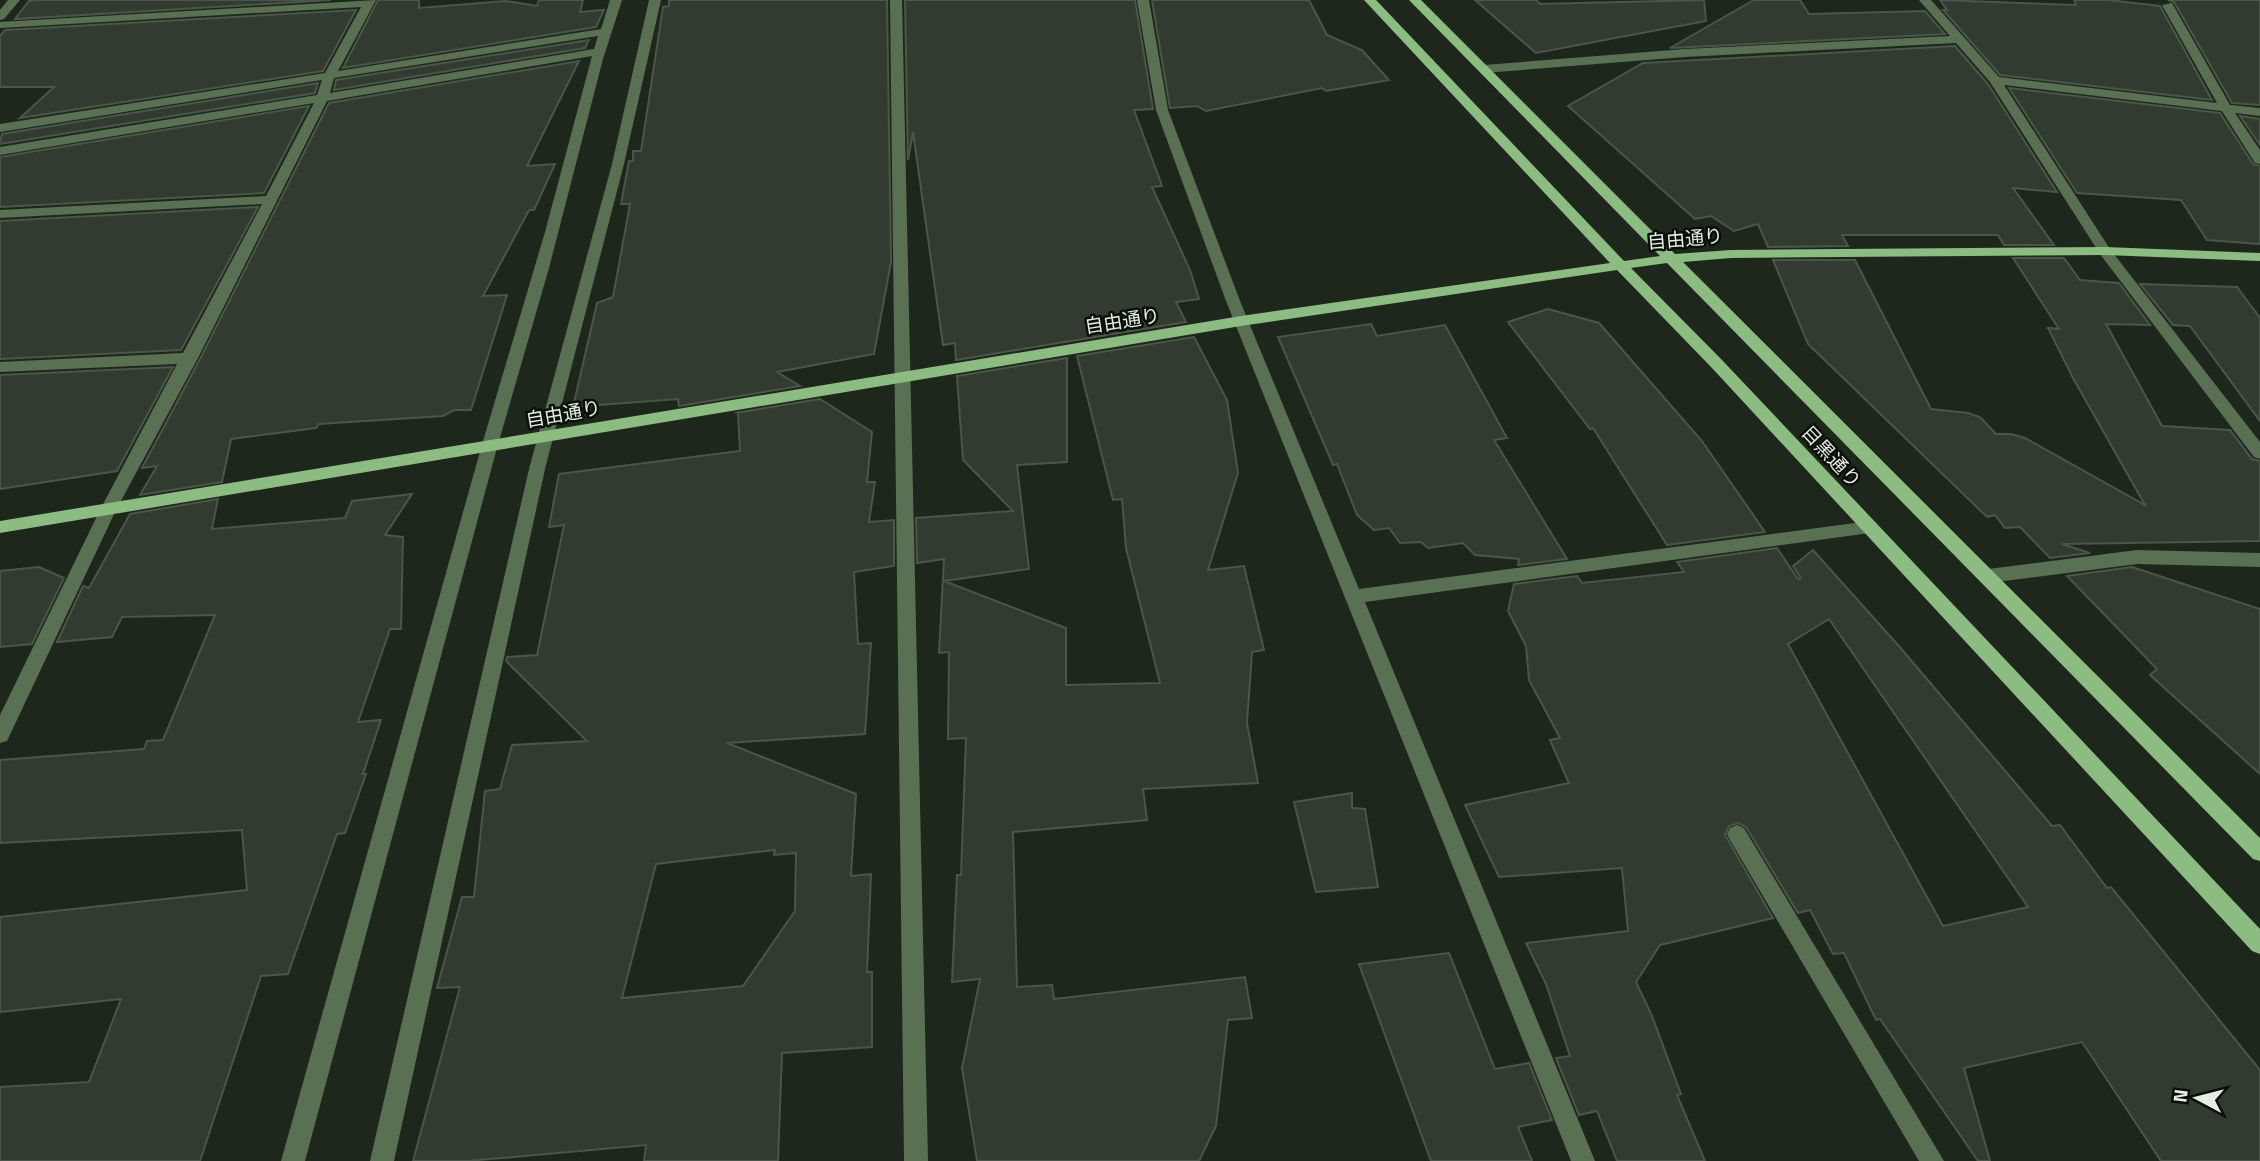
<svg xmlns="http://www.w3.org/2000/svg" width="2260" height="1161" viewBox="0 0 2260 1161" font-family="'Titillium Web','Noto Sans JP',sans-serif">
<rect width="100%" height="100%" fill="#1e271c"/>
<path fill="#313b2f" stroke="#4b5548" stroke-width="2" fill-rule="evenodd" d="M40 0H331L15 19 29 1Z
M378 0H419V8L506 1 537 6 539 0H583L580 12 604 10 596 27 343 68Z
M669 0H887L891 262 874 354 777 372 800 386 679 406 678 399 573 407 597 303 613 297 630 204H621L629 161H633V151H641L663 7 669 6Z
M905 0H1135L1153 109 1134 110 1162 186 1152 187 1190 270 1199 299 1176 302 1186 322 956 360 955 343 943 345 913 132 908 160Z
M1152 0H1309L1327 35 1362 50 1389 80 1326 91 1322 88 1206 111 1197 106 1170 108Z
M1475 0H1536L1540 4 1704 0 1706 21 1536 53Z
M1754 0H1800L1809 14 1925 11 1945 34 1670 48Z
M1940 0 2076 5 2074 0H2108L2160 6 2212 100 2000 75 1943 10H1947Z
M2168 0H2260V105L2232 103 2174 2Z
M356 10 323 71 20 118 54 87H0V36L5 30Z
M589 40 585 48 334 90 336 80Z
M1955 46 1988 84 2057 192 2013 188 2054 245H2004L1998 235H1842L1848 246 1768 247 1758 224 1734 231 1711 216 1695 219 1568 106 1643 63Z
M579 61 527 166 555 164 534 210H529L483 296 507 295 471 410H454L443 416 319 424 316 428 231 439 222 482 140 495 157 466 142 468 200 359 329 103Z
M318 83 315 93 0 144 2 134Z
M2009 88 2220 113 2253 164 2260 166V244L2207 240 2181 200 2077 193Z
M309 106 264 193 0 207V157Z
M2240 116 2260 119V145Z
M258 207 181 350 0 359V221Z
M2013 258H2064L2080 280 2119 283 2150 325 2106 324 2162 426 2230 430 2252 459 2260 461V541L2062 544 2090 553 2050 558 2020 527 2005 528 1995 515 1987 517 1808 344 1773 260H1855L1931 409 1968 413 1980 417 1996 434H2011L2025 438 2145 505 2073 378 2048 328 2059 329Z
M2140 284 2237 287 2260 318V421L2190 326 2173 325Z
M1548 309 1599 323 1702 441 1765 532 1667 545 1593 428 1590 429 1508 322Z
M1371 324 1377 336 1445 325 1507 438 1494 440 1567 559 1518 565 1519 559 1475 555 1463 543 1428 548 1421 542 1400 543 1389 528 1374 530 1357 515 1337 464 1333 465 1278 337Z
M1194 337 1227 400 1238 473 1208 570 1244 566 1264 650 1252 652 1247 723 1258 783 1143 789 1147 820 1013 832 1017 987 1052 985 1054 999 1245 977 1252 1018 1228 1020 1216 1126 1199 1161H977L962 1068 980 979 952 982 957 875H961L966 738 948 739 949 652 939 653 944 559 917 563 916 518 1013 511 963 460 957 376 1067 358V462L1017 465 1029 569 944 581 1066 628V685L1160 683 1126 548 1122 499 1113 500 1077 356Z
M173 367 117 471 0 489V375Z
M820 399 872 432 867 482H875L869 522 894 520V566L854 572 858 644 871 643 865 734 727 743 856 794 851 876 871 874 867 972H872V1047L782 1053 778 1161H644L646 1145 468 1161H413L460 987 437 988 462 897H474L485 791 500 789 512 745 587 741 506 661 507 657 537 655 564 525 549 527 559 474 740 451 738 413H735ZM775 850 774 855 796 853 795 911 743 986 622 998 656 864Z
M412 494 385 535 403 537 401 629H390L358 722 381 720 363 774H366L345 833 337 834 288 974 261 976 200 1161H0V1087L89 1082 121 999 0 1012V917L247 890 242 830 0 843V760L144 749 147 741 163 740 215 615 122 617 112 637 57 642 83 586 89 588 130 514 218 499 212 529 345 518 352 501Z
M1777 548 1798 579 1801 578 1793 566 1813 550 1898 645 2052 826 2060 825 2107 888 2111 887 2260 1070V1161H2161L2082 1042 1964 1068 1990 1161H1978L1880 1019 1876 1020 1844 953 1833 954 1810 910 1798 913 1746 827 1738 823 1729 826 1725 835 1773 918 1660 945 1636 982 1652 1016 1681 1094 1677 1095 1705 1161H1617L1597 1111 1579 1115 1556 1058 1570 1056 1546 984 1526 943 1628 931 1622 868 1499 877 1465 805 1569 783 1550 740 1560 738 1529 680 1526 646 1508 611 1514 584 1577 576 1582 583 1684 572 1677 562ZM1829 619 2028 907 1943 926 1788 644Z
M39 567 64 578 32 644 0 647V571Z
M2132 567 2260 609V774L2150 675 2157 669 2067 576Z
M1352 793V808L1365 809 1378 887 1316 892 1294 802Z
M1449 953 1495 1069 1529 1063 1552 1120 1518 1127 1532 1161H1431L1359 964Z"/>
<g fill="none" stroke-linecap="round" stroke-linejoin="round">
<path fill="#597053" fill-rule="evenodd" d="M8 0H20L4 19 0 20V10Z
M376 0 338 71 601 29 610 0H622L603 59 549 268 497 448 305 1161H281L481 448 545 232 592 56 327 101 198 358 116 510 7 741 0 743V715L100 510 177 364 0 372V362L183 353 262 204 0 218V210L266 196 314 103 0 155V147L317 95 322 80 0 132V124L325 73 361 7 0 28V22ZM598 36 594 49 330 93 334 78Z
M649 0H661L624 164 545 469 394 1161H370L529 469 612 164Z
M890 0H902L928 1161H904Z
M1137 0H1149L1168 110 1240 301 1359 589 1870 521 1876 523 1878 527 1876 531 1870 533 1365 602 1595 1161H1571L1226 301 1156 110Z
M1919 0H1931L1999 77 2217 103 2162 5 2172 3 2230 105 2260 108V116L2235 113 2260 150V164L2255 163 2222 111 2004 85 2110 249 2260 442V459L2254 457 2100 254 1990 82 1956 43 1685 57 1484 73 1478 69 1484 65 1685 49 1950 36Z
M2137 550 2260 553V567L2137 564 1988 583 1982 581 1979 576 1982 571 1988 569Z
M1737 825 1744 828 1944 1161H1919L1730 840 1727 834 1730 828Z"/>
<path fill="#8cbc81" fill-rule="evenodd" d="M1364 0H1376L1624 261 1660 256 1409 0H1421L1675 254 1731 250 2105 247 2260 253V261L2105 255 1731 258 1683 262 2260 838V861L2253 859 1667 263 1631 268 1722 360 2260 929V954L2252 951 1712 368 1617 270 1241 326 0 533V521L1241 316 1610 263Z"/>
</g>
<g text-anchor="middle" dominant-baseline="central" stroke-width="5" stroke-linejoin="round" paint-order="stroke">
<g font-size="19" fill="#e6ede5" stroke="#0b0f0a">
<text transform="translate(1685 238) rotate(-5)">自由通り</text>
<text transform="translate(1122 320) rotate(-9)">自由通り</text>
<text transform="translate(563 413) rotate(-10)">自由通り</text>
<text transform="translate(1832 456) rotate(47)">目黒通り</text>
</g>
</g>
<g transform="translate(2197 1098) rotate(277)" stroke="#0b0f0a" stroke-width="5" paint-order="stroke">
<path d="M0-5L12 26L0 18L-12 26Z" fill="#e6ede5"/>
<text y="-10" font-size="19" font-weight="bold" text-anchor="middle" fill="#e6ede5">N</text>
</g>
</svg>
